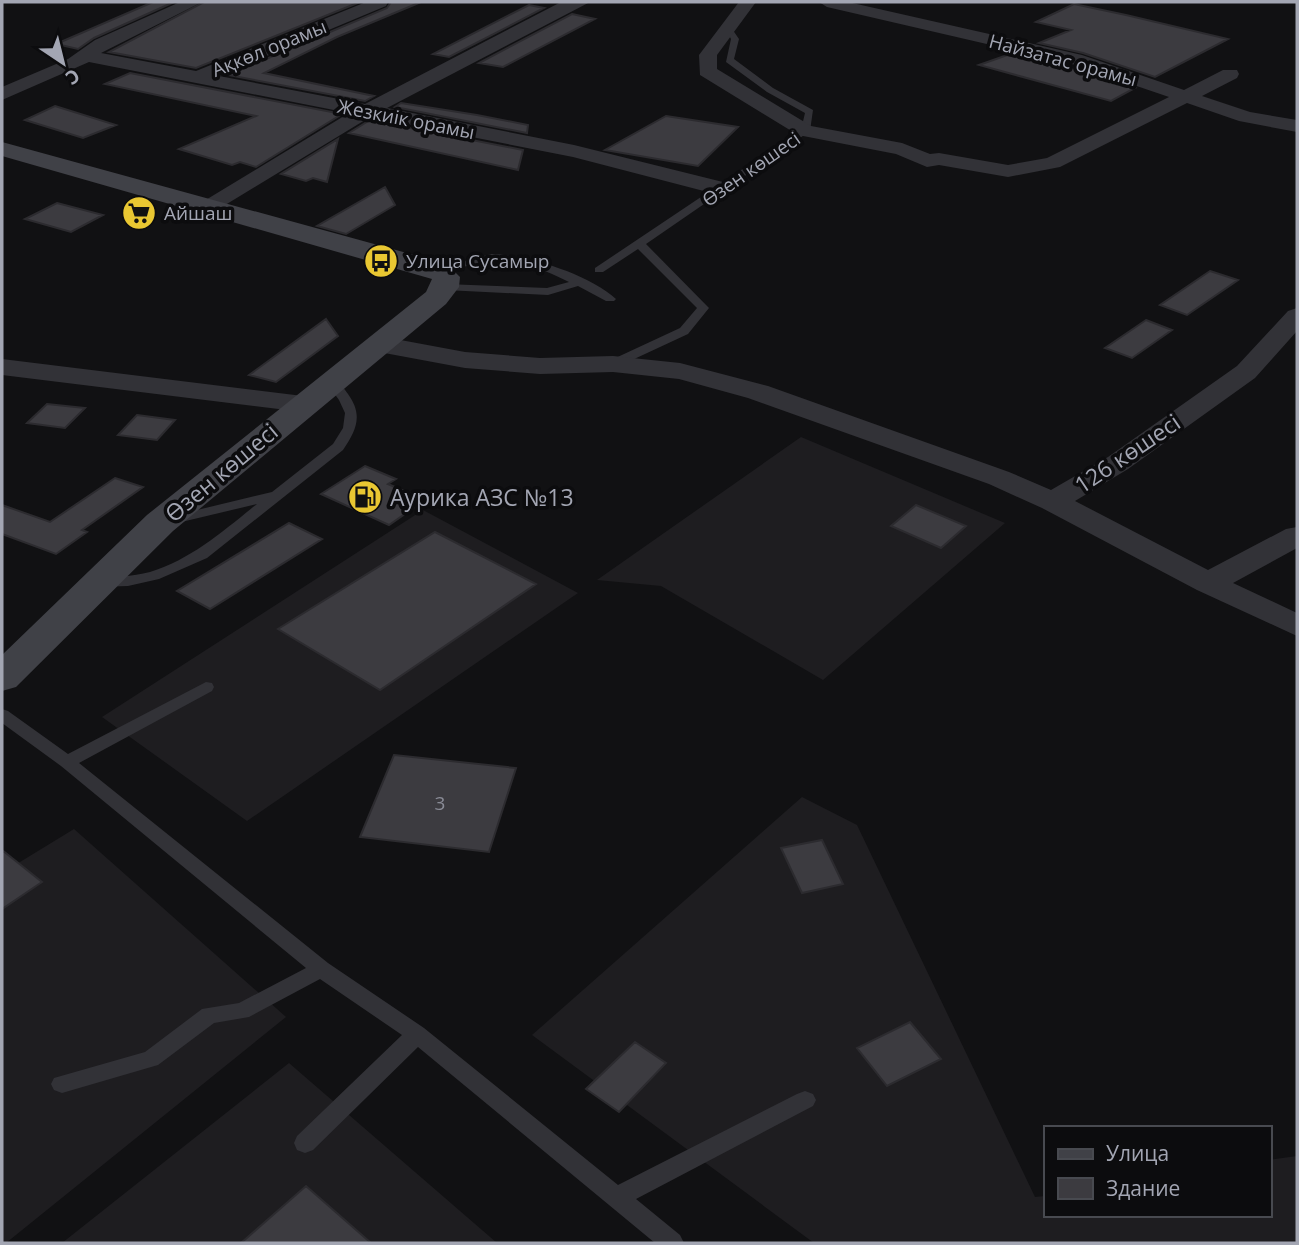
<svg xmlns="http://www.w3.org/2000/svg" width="1299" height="1245" viewBox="0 0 1299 1245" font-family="'Open Sans',sans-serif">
<rect width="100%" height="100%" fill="#111113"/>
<path fill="#1e1d20" d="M801 437 1005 523 823 680 661 586 597 580Z
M423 510 578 593 247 821 102 717Z
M802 797 857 825 1035 1197 1045 1196V1215H1269V1160L1297 1156V1243H814L532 1035Z
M74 829 286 1017 6 1243H2V873Z
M289 1063 497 1243H62Z"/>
<path fill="#3c3b40" stroke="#2c2b2f" stroke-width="2" d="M153 2H174L94 38 78 49 56 44Z
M204 2H360L196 68 109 52Z
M391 2H421L337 37 264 73 374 96 365 101 228 75 387 8Z
M1074 4 1126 15 1228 39 1155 77 1083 53 1039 43 1071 30 1036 22Z
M529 5 544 8 449 57 433 54Z
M572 14 595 19 503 67 479 63Z
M1013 53 1068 66 1135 88 1111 101 979 65Z
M130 73 342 114 256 167 240 162 232 165 179 149 256 116 105 84Z
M401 103 477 115 528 125 527 133 395 107Z
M55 106 116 125 83 138 25 120Z
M666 116 738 127 698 166 605 150Z
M370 120 523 150 518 170 349 133Z
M338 139 327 182 313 178 306 181 281 174Z
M385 187 395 205 346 234 317 226Z
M57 203 103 215 71 232 25 219Z
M1210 271 1238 280 1187 315 1160 305Z
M326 319 338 336 276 382 249 375Z
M1146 320 1172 330 1132 358 1105 348Z
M47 404 85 408 65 428 27 423Z
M137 415 175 420 157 440 118 435Z
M365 466 396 479 388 484 425 500 389 525 321 494Z
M115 478 143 487 82 530 87 532 56 554 2 534V505L50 522Z
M916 505 966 526 941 548 891 526Z
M289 523 322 539 210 609 177 591Z
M435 532 536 584 380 690 278 629Z
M394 755 516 768 489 852 360 837Z
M822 840 843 884 802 893 781 848Z
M2 850 42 882 2 909Z
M910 1022 941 1059 887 1086 857 1048Z
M635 1042 666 1063 619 1112 586 1089Z
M306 1186 371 1243H241Z"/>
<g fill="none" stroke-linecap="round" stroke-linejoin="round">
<path fill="#323237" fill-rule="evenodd" d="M724 26H730L739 39 734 59 773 88 813 110 810 131 646 244 709 308 688 334 617 367H609V361L680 328 697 308 638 249 603 272H595V268L801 130 805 113 767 92 726 62 731 39Z
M491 254C527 255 589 274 616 299L614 301H606L578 286 548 295 445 290 439 287 445 284 547 288 569 282C513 254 495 259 437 273L431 270Z
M332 378C339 381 343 387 348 394 363 415 357 429 343 450L207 558 159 579 128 586 96 587 93 584 96 581C113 576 132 577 150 572 192 559 223 531 257 504L173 524 166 520 168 517 272 492 333 444 343 428 345 413 339 400 326 382Z
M206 682 212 683 214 687 212 691 79 763 328 963 424 1028 618 1185 797 1094 805 1091 813 1094 816 1100 813 1106 636 1199 680 1235 684 1243H655L418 1047 313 1150 305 1153 297 1150 294 1143 297 1136 402 1035 320 979 249 1017 214 1023 158 1065 62 1093 54 1090 51 1084 54 1078 145 1052 202 1009 239 1003 306 968 61 766 2 723V709L8 711 68 754Z"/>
<path fill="#323237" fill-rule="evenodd" d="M180 2H202L101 53 196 71 366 2H388L386 6 219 76 365 104 561 2H590L387 108 574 145 731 184 734 189 723 196 573 157 370 117 212 213 204 211 201 206 204 201 349 113 89 62 2 100V87L68 59 95 40Z
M739 2H756L717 55V69L811 126 902 143 930 154 939 153 1008 165 1047 158 1169 97 1069 63 827 7 819 2H848L1082 55 1184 90 1223 70H1237L1239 74 1237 78 1202 96 1250 112 1297 120V132L1239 121 1187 103 1060 167 1008 177 939 165 927 167 896 154 798 135 700 75 699 55Z
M1297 308V331L1255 378 1128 469 1075 501 1208 570 1286 529 1297 527V548L1233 583 1297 613V636L1197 590 1042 508 989 484 748 398 679 379 613 372 540 374 465 368 379 352 370 350 366 344 370 338 379 336 465 352 540 358 613 356 680 363 768 386 1009 472 1051 490 1108 457 1237 366 1288 311Z
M2 359 303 396 313 398 317 404 313 410 303 412 2 375Z"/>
<path fill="#404147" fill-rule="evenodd" d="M2 142 447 264 460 277 459 287 446 304 173 531 16 687 2 691V655L147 515 426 292 432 279 2 156Z"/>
</g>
<defs>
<g id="supermarket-disc" transform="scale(1.75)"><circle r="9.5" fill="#e9c732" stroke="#0c0c0e"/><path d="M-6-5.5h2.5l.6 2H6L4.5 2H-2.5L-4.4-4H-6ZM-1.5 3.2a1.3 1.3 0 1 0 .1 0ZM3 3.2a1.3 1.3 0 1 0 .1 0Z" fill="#111"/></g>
<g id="bus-disc" transform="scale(1.75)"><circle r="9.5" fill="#e9c732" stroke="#0c0c0e"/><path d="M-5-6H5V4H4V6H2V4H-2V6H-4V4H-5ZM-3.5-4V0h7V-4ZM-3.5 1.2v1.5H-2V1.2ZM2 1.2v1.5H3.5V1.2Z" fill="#111"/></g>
<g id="fuel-disc" transform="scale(1.75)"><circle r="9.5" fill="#e9c732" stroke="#0c0c0e"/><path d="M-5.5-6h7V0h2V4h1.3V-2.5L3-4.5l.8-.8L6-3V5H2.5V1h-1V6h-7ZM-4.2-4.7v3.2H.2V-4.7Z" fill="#111"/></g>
</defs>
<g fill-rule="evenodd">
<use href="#supermarket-disc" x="139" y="213"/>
<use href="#bus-disc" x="381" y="261"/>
<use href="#fuel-disc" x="365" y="497"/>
</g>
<g text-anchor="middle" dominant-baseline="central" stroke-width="7" stroke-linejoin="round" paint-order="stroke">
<g font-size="19" fill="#a3a6b3" stroke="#0c0c0e">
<text transform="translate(269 48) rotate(-22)">Ақкөл орамы</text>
<text transform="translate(1063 60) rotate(15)">Найзатас орамы</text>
<text transform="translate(406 119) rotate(11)">Жезкиік орамы</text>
<text transform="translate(751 169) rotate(-35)">Өзен көшесі</text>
</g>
<g font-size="19" fill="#a3a6b3" stroke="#0c0c0e" text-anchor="start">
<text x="164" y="213">Айшаш</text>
<text x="406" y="261">Улица Сусамыр</text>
</g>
<g font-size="19" fill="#898b96">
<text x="440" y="803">3</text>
</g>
<g font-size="23" fill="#a3a6b3" stroke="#0c0c0e">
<text transform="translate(1127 453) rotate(-34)">126 көшесі</text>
<text transform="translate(221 472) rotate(-40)">Өзен көшесі</text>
</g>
<g font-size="23" fill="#a3a6b3" stroke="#0c0c0e" text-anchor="start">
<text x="390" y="497">Аурика АЗС №13</text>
</g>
</g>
<rect width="1299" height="1245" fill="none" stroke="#a3a6b3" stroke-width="7"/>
<rect x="1044" y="1126" width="228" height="91" fill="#0c0c0e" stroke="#484a50" stroke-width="2"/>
<rect x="1058" y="1149" width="35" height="10" fill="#404147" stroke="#484a50" stroke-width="2"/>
<text x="1106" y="1161" font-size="21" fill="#a3a6b3">Улица</text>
<rect x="1058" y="1178" width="35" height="21" fill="#3c3b40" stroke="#484a50" stroke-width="2"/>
<text x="1106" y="1196" font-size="21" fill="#a3a6b3">Здание</text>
<g transform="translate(63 63) rotate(145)" stroke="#0c0c0e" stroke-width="5" paint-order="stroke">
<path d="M0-5L12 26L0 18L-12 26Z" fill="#a3a6b3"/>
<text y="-10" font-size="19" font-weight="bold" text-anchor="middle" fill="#a3a6b3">С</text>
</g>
</svg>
